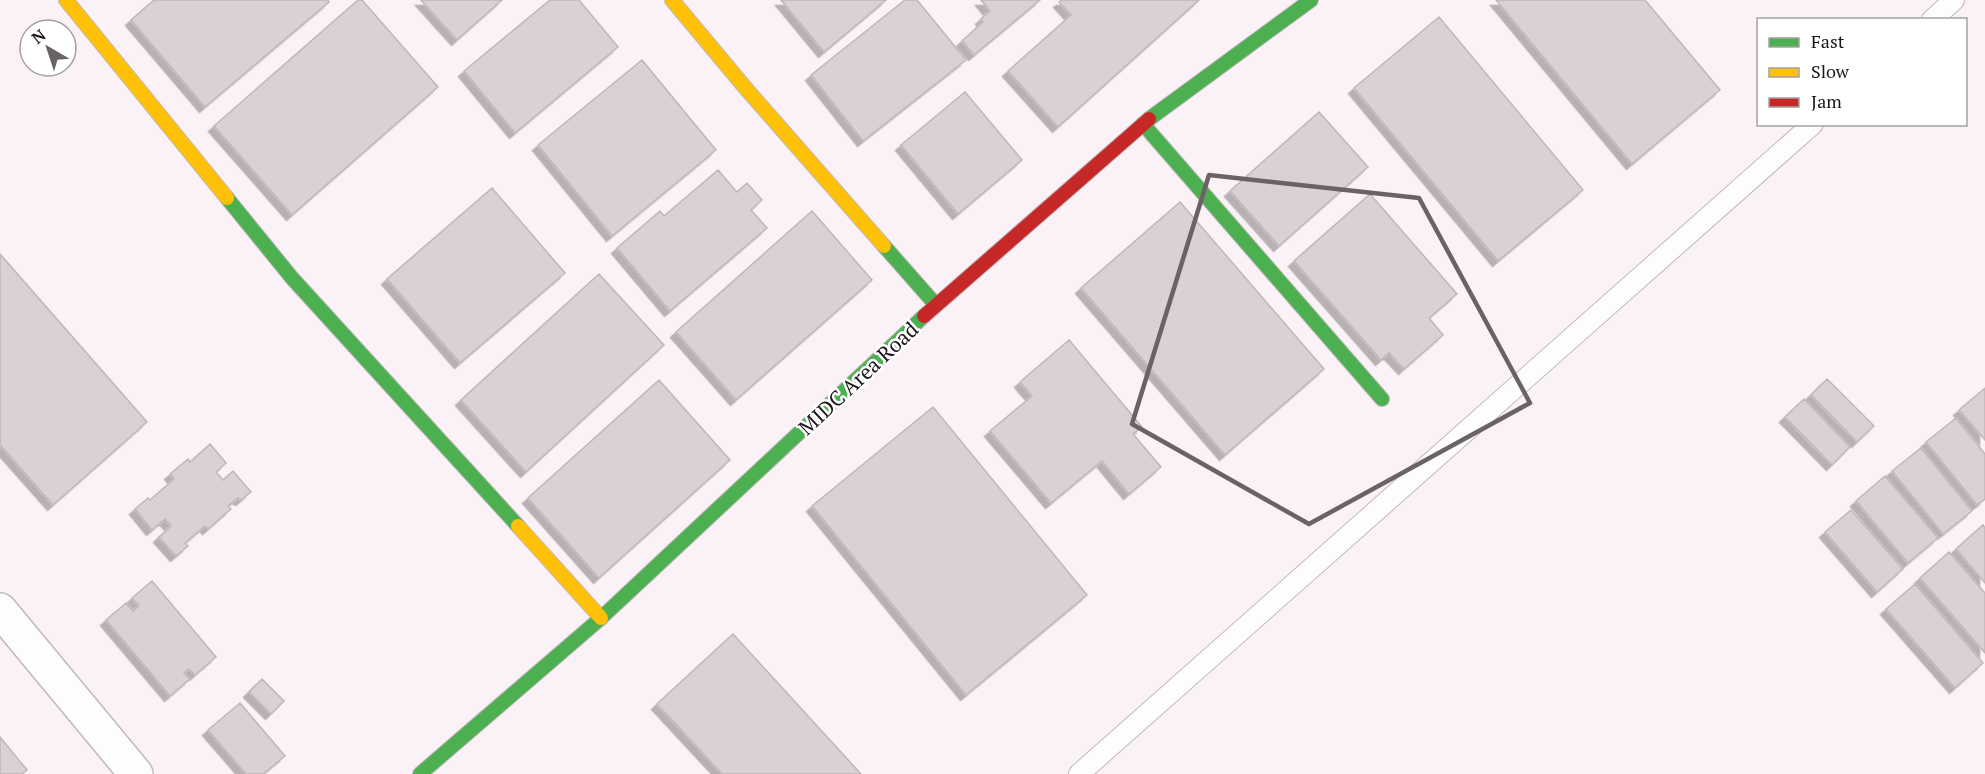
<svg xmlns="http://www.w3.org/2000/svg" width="1985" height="774" viewBox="0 0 1985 774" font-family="'PT Serif',serif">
<defs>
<filter id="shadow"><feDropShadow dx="-5.5" dy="5.5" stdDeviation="0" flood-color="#0004"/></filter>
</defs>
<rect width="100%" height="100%" fill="#faf2f6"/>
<path fill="#d9d1d6" stroke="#bfb7bb" stroke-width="1.5" filter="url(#shadow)" d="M154 0H328L329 2 205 107 131 20Z
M358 0H362L438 87 292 215 214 126Z
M421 0H502L457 40Z
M550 0H579L618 47 515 133 464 71Z
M781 0H886L824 52Z
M905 0H917L966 60 863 141 811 75Z
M981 0H1040L974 55 962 41 983 22 981 19 990 11Z
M1062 0H1199L1058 127 1008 71 1071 15 1059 2Z
M1496 0H1645L1720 90 1632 164Z
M1439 17 1583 190 1498 261 1354 88Z
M642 60 716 150 612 236 538 145Z
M965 92 1022 160 958 214 901 145Z
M1319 112 1368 167 1279 246 1230 191Z
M718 170 737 192 747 183 762 200 751 210 767 228 670 311 617 248 660 211 664 216Z
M492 188 565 273 460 363 387 279Z
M1370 194 1457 294 1429 318 1443 335 1404 369 1389 353 1381 360 1294 261Z
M1180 202 1324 369 1225 455 1081 288Z
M812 211 872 280 736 400 676 332Z
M0 254 147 422 53 505 0 445Z
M599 274 664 345 526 472 461 400Z
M1069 340 1142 427 1133 434 1161 467 1129 494 1102 461 1051 503 990 431 1032 396 1020 382Z
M1827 379 1874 426 1857 442 1811 395Z
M659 380 730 460 599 578 528 498Z
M1985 388V440L1959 410Z
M1804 399 1850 447 1832 465 1785 417Z
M933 407 1087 595 966 695 812 506Z
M1956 418 1985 454V499L1977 505 1926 442Z
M210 444 226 463 216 472 223 480 233 471 251 492 241 500 238 498 228 506 231 509 208 529 205 526 185 543 188 546 176 556 159 537 171 526 165 519 152 530 135 509 148 498 150 500 174 479 170 474 188 459 190 462Z
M1921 448 1972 511 1943 534 1892 471Z
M1885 476 1938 538 1908 563 1856 501Z
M1851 510 1903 569 1877 592 1825 532Z
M1983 525 1985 528V583L1956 549Z
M1949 552 1985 593V653L1920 578Z
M152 581 216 657 195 675 189 669 184 673 190 679 170 696 106 620 126 603 133 611 139 606 132 598Z
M1915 584 1983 663 1955 688 1886 609Z
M733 634 861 774H722L657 704Z
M262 679 284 701 271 714 249 692Z
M240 703 285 756 263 774H246L208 730Z
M0 737 27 770 22 774H0Z"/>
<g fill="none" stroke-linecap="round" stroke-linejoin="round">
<g stroke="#c1b9bd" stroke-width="22">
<path id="lane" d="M1932 20 1954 0
M1079 774 1813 124"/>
</g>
<g stroke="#c1b9bd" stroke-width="36">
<path id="street" d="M0 610 136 774"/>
</g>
<g stroke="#c1b9bd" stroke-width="16">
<path id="fast" d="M1149 119 1311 0
M1143 124 1382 399
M227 198 292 278 518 526
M884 246 936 305
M420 774 601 618 924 316"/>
</g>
<g stroke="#c1b9bd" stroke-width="16">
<path id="slow" d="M66 0 227 198
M672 0 748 91 884 246
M518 526 601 618"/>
</g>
<g stroke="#c1b9bd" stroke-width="16">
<path id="jam" d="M924 316 1149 119"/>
</g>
<use href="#lane" stroke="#fefdfe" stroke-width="20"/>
<use href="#street" stroke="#fefdfe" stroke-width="33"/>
<use href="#fast" stroke="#4caf50" stroke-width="14"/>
<use href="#slow" stroke="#ffc107" stroke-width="14"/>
<use href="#jam" stroke="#c62828" stroke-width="14"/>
</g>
<path fill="none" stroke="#6b6267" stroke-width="4.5" stroke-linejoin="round" d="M1209 175 1419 198 1530 403 1309 524 1132 424Z"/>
<g text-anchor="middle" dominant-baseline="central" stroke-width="5" stroke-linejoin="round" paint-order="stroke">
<g font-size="21" fill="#1e151a" stroke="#fff">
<text transform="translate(858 378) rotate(-43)">MIDC Area Road</text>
</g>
</g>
<rect x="1757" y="18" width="210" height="108" fill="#ffffff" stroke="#a5a1a3" stroke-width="1.5"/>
<rect x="1769" y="38" width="30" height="9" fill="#4caf50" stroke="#a5a1a3" stroke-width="1.5"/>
<text x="1811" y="48" font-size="18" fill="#1e151a">Fast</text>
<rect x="1769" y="68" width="30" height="9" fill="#ffc107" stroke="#a5a1a3" stroke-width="1.5"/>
<text x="1811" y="78" font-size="18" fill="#1e151a">Slow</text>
<rect x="1769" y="98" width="30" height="9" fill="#c62828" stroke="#a5a1a3" stroke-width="1.5"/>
<text x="1811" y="108" font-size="18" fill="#1e151a">Jam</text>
<g transform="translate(48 48) rotate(321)"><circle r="28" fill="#ffffff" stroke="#a5a1a3" stroke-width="1.5"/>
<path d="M0-4.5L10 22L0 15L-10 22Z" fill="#6b6267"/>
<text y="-9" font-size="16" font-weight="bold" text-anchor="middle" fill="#1e151a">N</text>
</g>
</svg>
